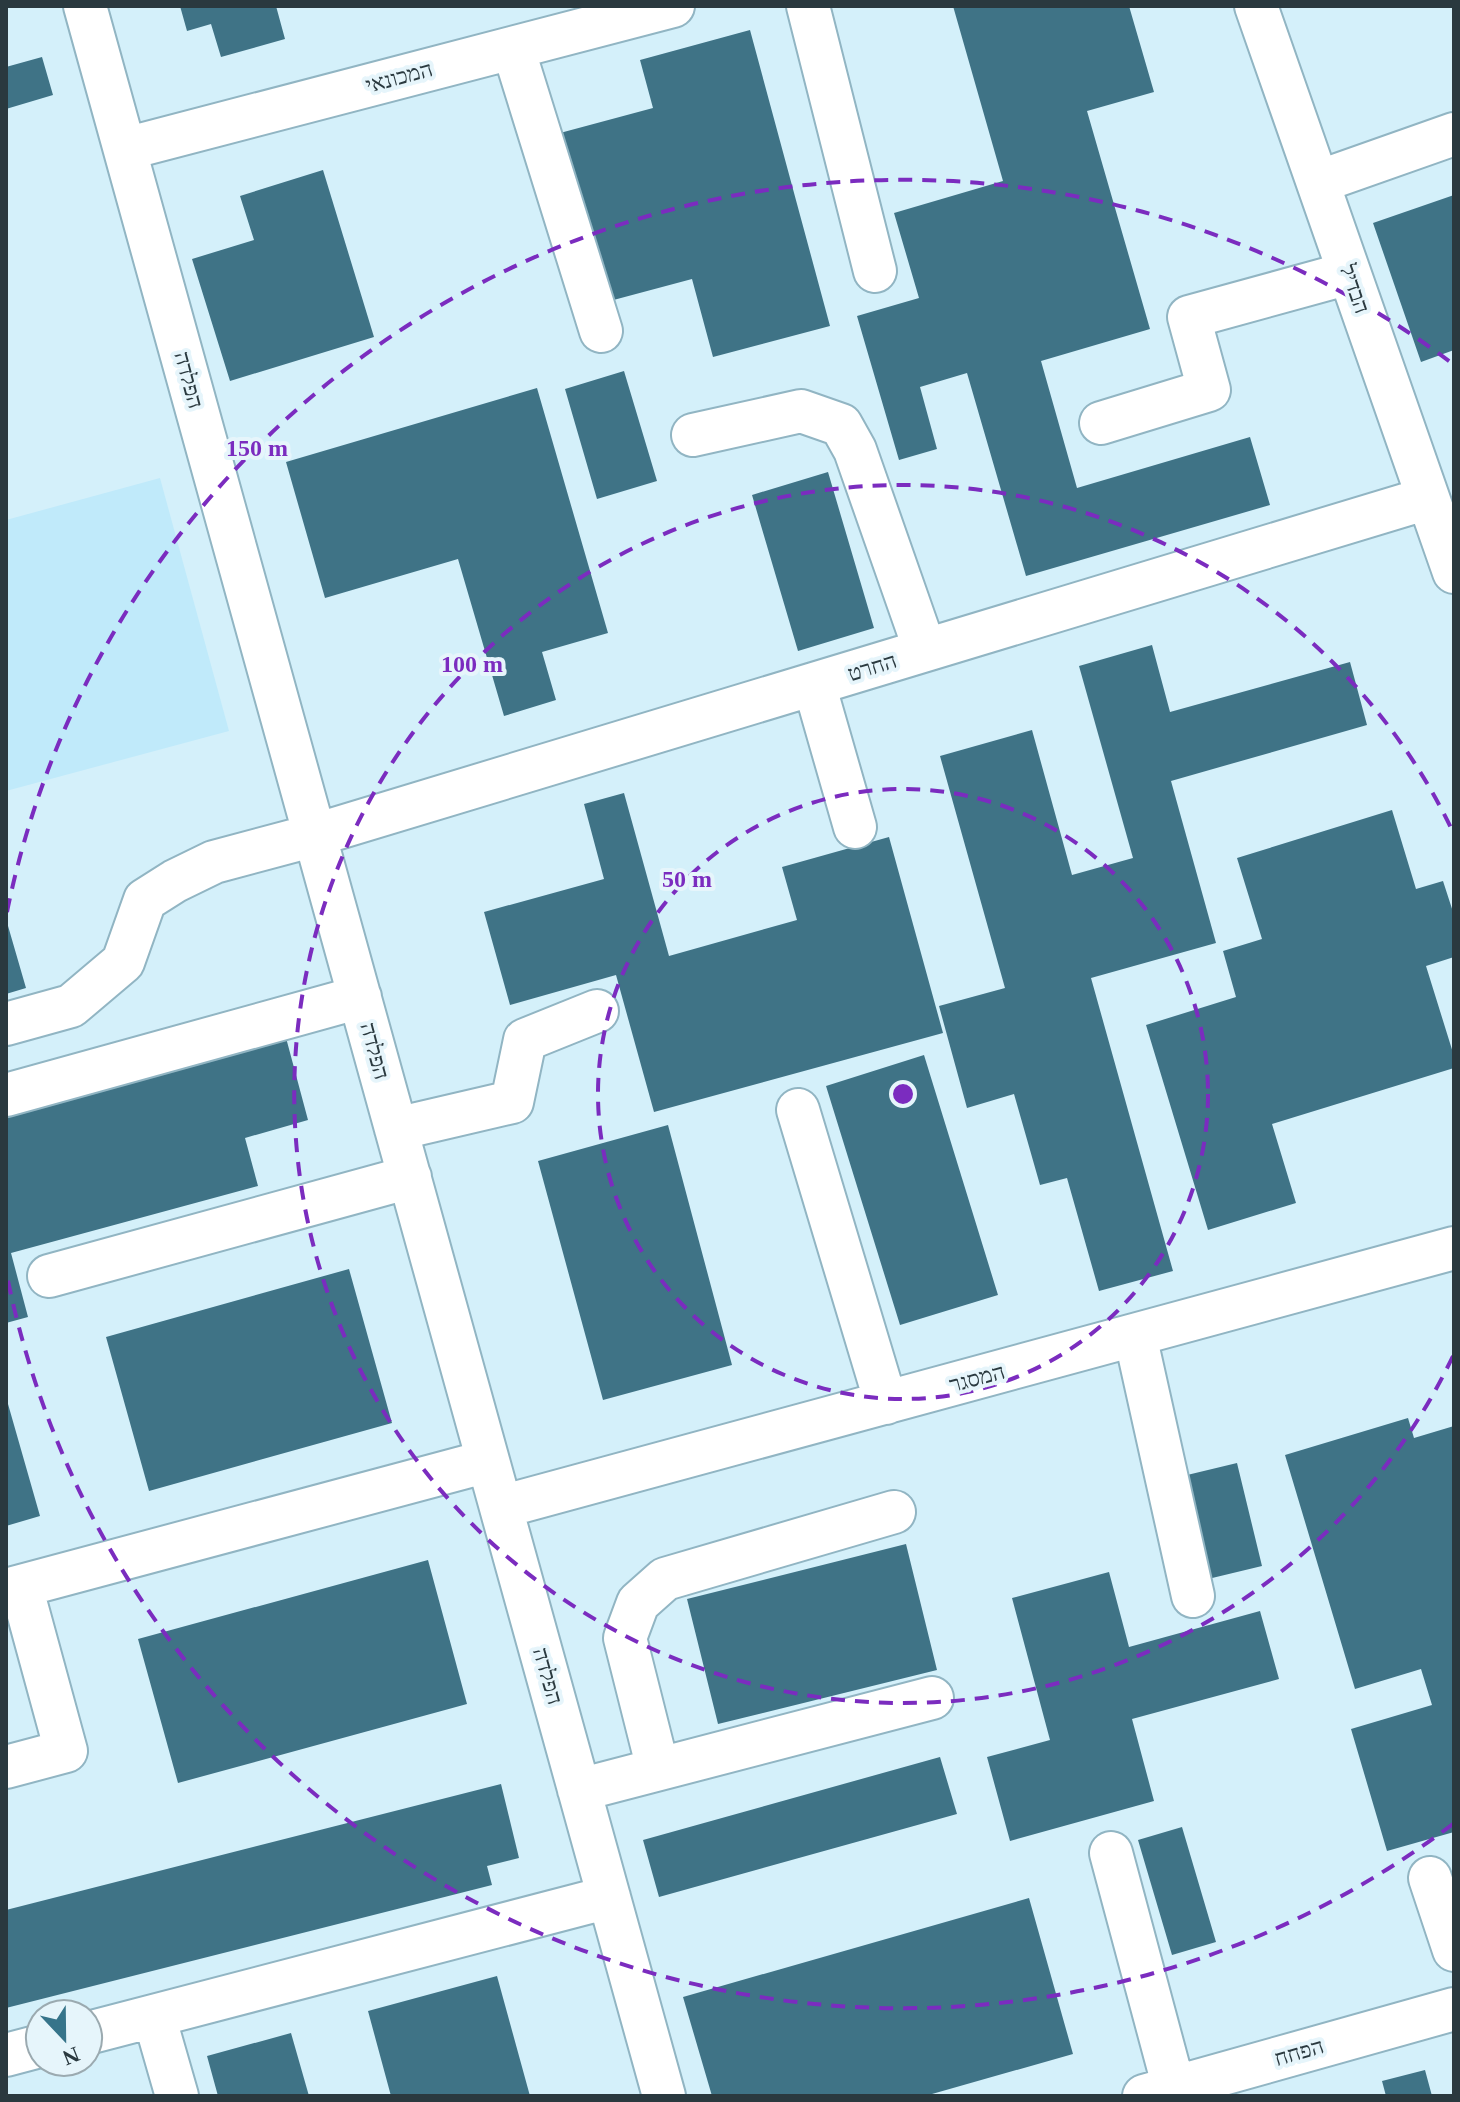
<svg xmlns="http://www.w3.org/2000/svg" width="1460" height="2102" viewBox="0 0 1460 2102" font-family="'Times New Roman','Noto Sans Hebrew',serif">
<rect width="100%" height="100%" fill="#e6f5fb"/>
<path fill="#d4f0fa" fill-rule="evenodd" d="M6 6H1454V2096H6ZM40 2014H88V2062H40Z"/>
<path fill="#c0eafa" d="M160 478 229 731 6 791V520Z"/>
<path fill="#3f7386" d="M180 6H276L285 39 221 57 211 24 187 31Z
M953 6H1129L1154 92 1087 111 1150 329 1041 361 1077 488 1250 437 1270 505 1026 576 967 373 920 387 937 449 899 460 857 316 919 298 894 213 1003 181Z
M750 30 830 326 713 357 692 279 606 302 560 133 653 108 640 60Z
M42 57 53 95 6 109V67Z
M323 170 374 337 230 381 192 259 254 240 240 196Z
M1454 195V350L1421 362 1373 223Z
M624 371 657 481 597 499 565 389Z
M537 388 608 633 542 652 556 700 504 716 458 559 325 598 286 462Z
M828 472 874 628 798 651 752 495Z
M1152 645 1170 712 1350 662 1367 725 1171 781 1216 943 1091 978 1173 1271 1099 1291 1067 1178 1040 1185 1014 1094 967 1108 939 1006 1005 988 940 756 1032 730 1072 875 1133 858 1079 666Z
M624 793 669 956 797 920 782 867 889 837 943 1033 654 1112 616 975 510 1005 484 912 604 879 584 804Z
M1392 810 1416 889 1443 881 1454 915V957L1426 966 1454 1056V1068L1272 1124 1296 1203 1208 1230 1146 1025 1236 997 1223 951 1262 939 1237 858Z
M6 919 26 988 6 994Z
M285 1034 308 1120 245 1138 258 1186 11 1253 28 1317 6 1323V1109Z
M924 1055 998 1295 900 1325 826 1086Z
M668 1125 732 1365 603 1400 538 1161Z
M349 1269 392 1423 149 1491 106 1337Z
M6 1397 40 1516 6 1526Z
M1408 1418 1414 1438 1454 1426V1832L1387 1851 1351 1729 1432 1705 1421 1669 1355 1689 1285 1455Z
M1237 1463 1262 1566 1208 1579 1183 1476Z
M906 1544 937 1670 718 1724 687 1599Z
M428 1560 467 1704 178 1783 138 1639Z
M1109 1572 1129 1647 1260 1611 1279 1679 1132 1719 1154 1801 1010 1841 987 1757 1050 1740 1012 1598Z
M940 1757 957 1814 659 1897 643 1840Z
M501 1784 519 1858 487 1866 492 1885 6 2008V1910Z
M1182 1827 1216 1942 1172 1955 1138 1840Z
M1029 1898 1073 2054 925 2096H712L683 1997Z
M497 1976 530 2096H391L368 2011Z
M291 2033 309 2096H218L207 2056Z
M1425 2070 1432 2096H1386L1382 2081Z"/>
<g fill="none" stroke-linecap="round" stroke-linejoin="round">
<g stroke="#91b5c3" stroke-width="46">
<path id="minor" d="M85 6 664 2096
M808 6 875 271
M1256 6 1454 572
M513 48 601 331
M125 149 673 6
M1318 182 1454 134
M1101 423 1209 390 1189 317 1349 273
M693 435 801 411 841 425 855 450 925 650
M814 684 855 827
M6 1024 71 1006 123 962 145 900 175 881 214 862 315 835 1428 498
M6 1095 360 997
M798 1110 886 1403
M396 1129 512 1102 525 1040 597 1011
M49 1276 410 1177
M1135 1335 1193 1596
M501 1507 1454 1248
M6 1590 488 1461
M6 1767 66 1751 21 1586
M658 1769 625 1638 638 1603 665 1579 894 1512
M579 1790 932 1698
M1111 1853 1174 2088
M1430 1878 1454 1950
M154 2016 177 2096
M88 2033 609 1897
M6 2055 40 2046
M1144 2096 1454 2009"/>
</g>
<use href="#minor" stroke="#fff" stroke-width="42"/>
</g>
<g fill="none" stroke="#7b2cbf" stroke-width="4" stroke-dasharray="14 10">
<circle cx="903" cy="1094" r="305"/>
<path d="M1453 1356A609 609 0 1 1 1453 832"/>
<path d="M1453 1824A914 914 0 0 1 7 1276M7 912A914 914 0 0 1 1453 364"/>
</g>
<g text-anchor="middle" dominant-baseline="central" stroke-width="8" stroke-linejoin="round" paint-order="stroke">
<g font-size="22" fill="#2a393f" stroke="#e6f5fb">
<text transform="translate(399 77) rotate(-15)">המכונאי</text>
<text transform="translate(1355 289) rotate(71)">הבדיל</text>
<text transform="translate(189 380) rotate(75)">הפלדה</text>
<text transform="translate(872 667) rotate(-17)">החרט</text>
<text transform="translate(375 1051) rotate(75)">הפלדה</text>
<text transform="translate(977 1378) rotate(-15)">המסגר</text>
<text transform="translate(548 1676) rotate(74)">הפלדה</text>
<text transform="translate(1299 2052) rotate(-16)">הפחח</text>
</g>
</g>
<circle cx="903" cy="1094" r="12" fill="#7b2cbf" stroke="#e6f5fb" stroke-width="4"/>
<g font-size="24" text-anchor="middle" font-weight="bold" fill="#7b2cbf" stroke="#e6f5fb" stroke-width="8" stroke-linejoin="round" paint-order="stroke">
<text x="257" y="456">150 m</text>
<text x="472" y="672">100 m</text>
<text x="687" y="887">50 m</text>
</g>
<rect width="1460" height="2102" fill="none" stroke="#2a393f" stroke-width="16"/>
<g transform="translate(64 2038) rotate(158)"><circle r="38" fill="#e6f5fb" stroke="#9baab0" stroke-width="2"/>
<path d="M0-6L14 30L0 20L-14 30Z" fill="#36748a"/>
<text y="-12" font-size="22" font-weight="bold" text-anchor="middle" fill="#2a393f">N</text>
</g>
</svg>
